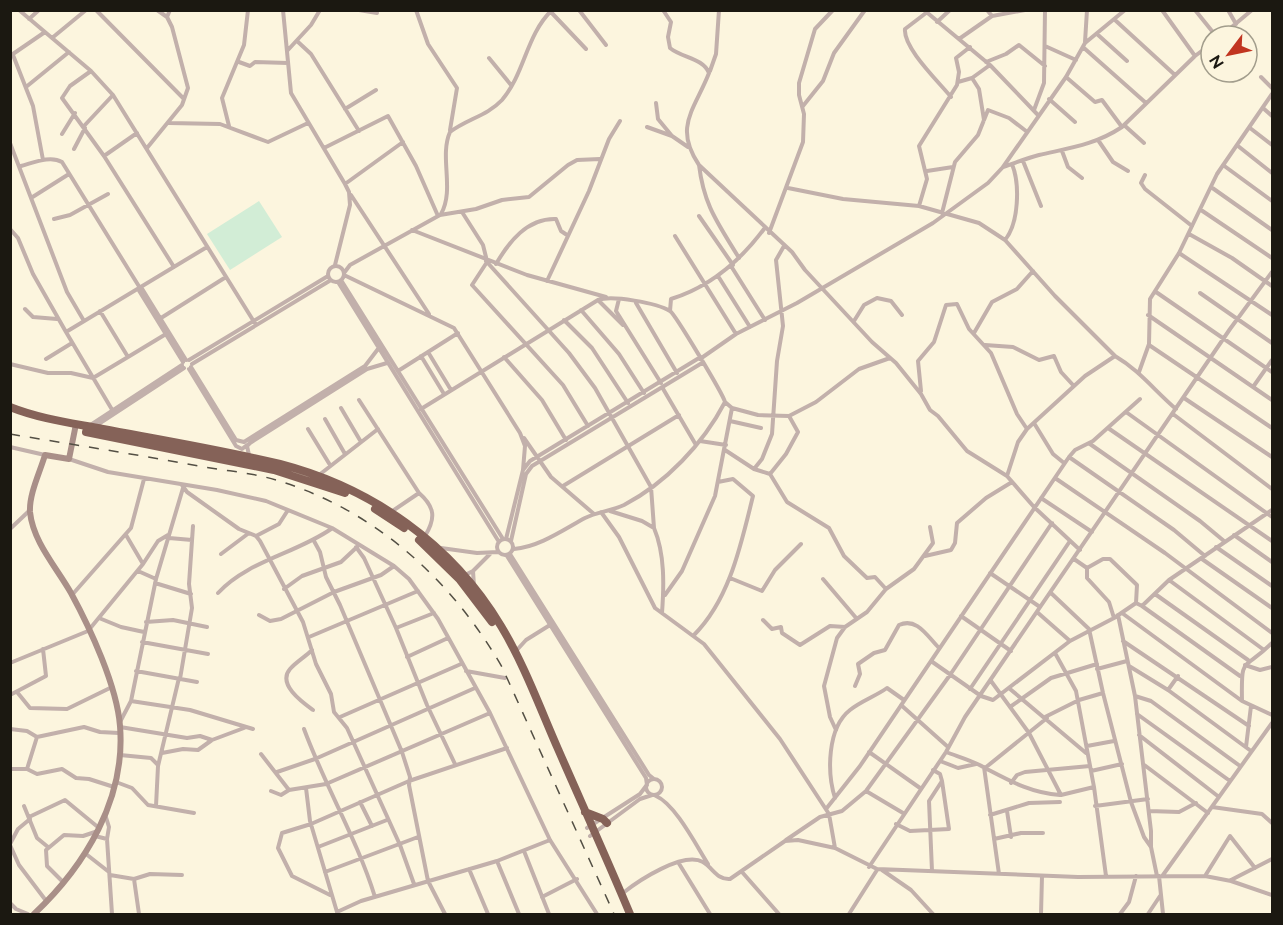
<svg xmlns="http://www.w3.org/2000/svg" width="1283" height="925" viewBox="0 0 1283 925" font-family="Raleway,sans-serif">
<rect width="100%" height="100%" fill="#fcf5de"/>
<path fill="#d2edd6" d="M259 201 282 237 230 270 207 234Z"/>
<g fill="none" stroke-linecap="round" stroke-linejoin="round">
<path stroke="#c2b0ab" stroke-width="4" d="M19 10 91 71 113 95 256 325
M96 10 184 99
M283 10 291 93 345 184 349 192 350 205 335 265
M359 10 377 13
M416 10 428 44 457 88 450 130
M549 10 586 49
M579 10 606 45
M663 10 671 22 668 37 670 48C682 58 703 58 709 73 695 109 673 127 699 165L792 252 805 270 872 342 896 363 921 394 930 410 938 416 967 451 1007 476 1034 507 1080 550
M924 10 990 65 1037 114
M987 10 992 16
M1162 10 1195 56
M1195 10 1216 36
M1228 10 1236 24
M926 13 905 29C903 48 939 82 951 97
M167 17 170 10
M29 19 39 10
M1115 20 1175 75
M937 22 950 10
M1097 34 1127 61
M1221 36 1252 10
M52 38 86 10
M959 39 992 16 1025 10
M297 41 311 54 359 131
M1085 42 1087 10
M1045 46 1076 60
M1084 48 1146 103
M287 51 311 25 320 10
M13 55 33 106 43 160
M10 56 45 32
M489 58 511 85
M239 62 250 66 255 62 288 63
M986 62 1006 54 1019 45 1045 66
M91 71 70 86 62 98 104 156 174 267
M710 71 716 54 719 10
M1066 77 1095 102 1102 100 1122 127
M1261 77 1272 88
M972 78 979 89 984 120
M958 82 972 78 990 65
M26 87 69 52
M1049 99 1075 122
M656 103 658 119 672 136
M803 106 823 81 834 53 865 10
M1263 108 1272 116
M345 109 376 90
M1034 110 1044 83 1045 10
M169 123 220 124 268 142 308 123
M1124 125 1144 143
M84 126 113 95
M229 126 222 98 244 45 248 10
M647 127 672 136 688 147
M1250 128 1272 145
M62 134 75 113
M1098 140 1113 162 1128 171
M10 143 67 292 84 321
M1238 146 1272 173
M147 148 182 105 188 88 172 27 167 17 157 10
M324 148 388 116 416 166 438 216
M74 149 85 128
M1062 151 1068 167 1082 178
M104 156 137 133
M1023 161 1041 206
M699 165C704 206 718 223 739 258
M1223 165 1272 201
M21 166C33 163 50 155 62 162L140 288
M1003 167C1015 163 1027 158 1039 155 1069 148 1095 145 1122 127L1195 56 1211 44
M927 171 953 167
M1145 175 1141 183 1145 189 1192 226
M345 184 403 142
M1211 187 1272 230
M788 188 843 199 919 206 979 223 1005 240 1055 296 1115 356
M351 195 429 314
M31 198 69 174
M919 206 927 179 919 146 957 85 959 72 956 58 970 47
M1201 210 1272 258
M462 212 483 245 487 261
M942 213 955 162 978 135 988 110 1009 118 1026 131
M441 214C455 189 439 157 450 132 467 119 487 116 502 100 525 73 526 35 552 10
M699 216 733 265
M54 219 70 215 108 194
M10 229 18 238 33 274 66 332
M412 230 527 275 606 297
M769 233 803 142 804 114 799 95V83L815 29 833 10
M1189 234 1232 258 1272 286
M675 236 736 334
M1005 240C1019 223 1020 184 1012 164
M1179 253 1272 315
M486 261 569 353 595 388 651 487 654 528
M487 262 472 285 563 385 588 426
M496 264C509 242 527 218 556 219L561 231 567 235
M328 274a8 8 0 1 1 16 0a8 8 0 1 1-16 0Z
M731 266 765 320
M344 273 350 265 440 215 476 209 502 200 529 197 568 165 577 160 600 159
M344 275 454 328 520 433 525 446 523 470
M718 276 750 327
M341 280 503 539
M547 281 589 191 609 139 620 121
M338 282 499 542
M141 287 186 360
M138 289 183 362
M1156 292 1272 372
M1200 293 1272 343
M619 299 616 311 661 383
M598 300 623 325
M636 303 677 373
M25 309 33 317 57 319
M581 310 619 354 644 393
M100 311 128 357 166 334
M670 311 671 299C710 287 740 261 764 229
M1148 315 1272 400
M161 318 226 277
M564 320 592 348 628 403
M854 321 864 305 877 298 891 301 902 315
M974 333 992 302 1017 289 1033 271
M985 345 1013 347 1039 360 1054 356 1061 372 1073 385
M1149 345 1272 428
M428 352 451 390
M421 356 444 394
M504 357 542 400 566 440
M46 359 72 343
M700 359 736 334 797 303 933 223 988 183 1003 167 1066 77 1085 43 1125 10
M189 360 328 276
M10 364 48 373H71L93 378 128 357
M192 364 331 280
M191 367 236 440 244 442 365 366 378 349
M189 369 236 446 242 449 247 445
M398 371 458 333
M1139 372 1149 344 1150 299 1179 253 1217 174 1272 94
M662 387 696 445
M1253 387 1272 360
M921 391 918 361 934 342 946 305 957 304 969 329 991 353 1017 414 1027 429
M1184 398 1272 457
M359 400 419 493C435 507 436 518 425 536
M725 402 732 408 758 415 789 416 816 402 859 369 890 358
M341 408 361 442
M421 409 598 300C612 295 657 303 670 311 675 314 723 394 725 402 703 444 666 483 624 505 611 511 597 512 585 518 563 530 539 547 514 549
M1126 412 1272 517
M114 413 66 332 207 247
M1173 414 1272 489
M325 419 345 454
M730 421 761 428
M1034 423 1053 454 1064 463
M89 426 182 365
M94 427 184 368
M1108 428 1272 541
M308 429 330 465
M524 438 551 477 594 514
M700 441 726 445
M1090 444 1200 521 1224 541
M10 447 45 455
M725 450 754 469 770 474 787 502 829 528 844 556 867 578 875 577 886 589
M249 455 247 446 250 443 367 369 387 363
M1069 457 1174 530 1205 556
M69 459 108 472 217 490 266 501 332 528 394 566 409 579 438 619 490 713 550 840 597 914
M754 469 762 459 772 434 777 361 783 326 776 260 784 246
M770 474 786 454 798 432 789 416
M319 475 378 429
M1007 476 1018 442 1027 429 1085 376 1115 356C1139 370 1155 391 1176 409
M1055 478 1165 553 1272 633
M182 485 187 492 239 529 256 536 260 541 303 622 316 664 331 694 334 712 347 728 400 845 414 884
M563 486 679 415
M1041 498 1092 532
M610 511 642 521 654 528C665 554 664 586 662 613
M391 512 419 493
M601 512 619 537 655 608 704 644 780 739 829 814 835 848
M10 529 29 511
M1234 535 1272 562
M256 536 279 524 288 510
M169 538 192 540
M497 547a8 8 0 1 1 16 0a8 8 0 1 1-16 0Z
M506 539 523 470 530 461 699 358
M314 541 320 552 326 577 340 605 402 752 410 777 409 785 428 881 445 914
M511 541 526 474 532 466 702 363
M356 547 364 558 396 628 427 705 455 764
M1216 547 1272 586
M441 548 477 553 498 552
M221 554 249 533
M510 554 649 775 654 779
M507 556 646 778 647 785
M925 556 951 550 955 543 957 523 986 498 1012 482
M1074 559 1087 568 1103 559H1110L1137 585 1136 603
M1202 559 1272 608
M143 564 158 541 168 535
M1087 568V578L1109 602 1114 618
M138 571 156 579
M473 571 474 586
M990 573 1040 607
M465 575 473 571 490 554
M730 578 762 591 775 570 801 544
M823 579 857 619
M1169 580 1264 650
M155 583 191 594
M284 589 302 576 341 562 357 547
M218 593C247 561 297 553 331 529
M1051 593 1089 629 1103 693 1131 802 1144 837 1151 847
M1155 594 1248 660
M72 595 131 528 144 479
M665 595 682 571 715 496 732 408
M1142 606 1240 676
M1037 612 1070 641
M1122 613 1242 701 1272 715
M259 615 270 621 281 619 334 592 381 575 394 566
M1118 615 1135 696 1151 831V847L1157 876
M961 616 1011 651
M99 618 121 627 144 632
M763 620 772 629 781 627 782 633 800 645 830 626 845 627
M146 622 173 620 207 627
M396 628 434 613
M694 635C730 599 741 544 753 496L733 479 718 482
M309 637 418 591
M1123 641 1249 726
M142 642 208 654
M312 650C305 657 296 662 290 669 277 684 302 702 313 710
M516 651 526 640 550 625
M1055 653 1076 691 1094 787 1106 876
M407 657 448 638
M931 661 981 696 993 700 1070 641 1114 618 1136 603 1142 606 1169 580 1272 510
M10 663 88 631 143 564 126 535
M1245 665 1260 670 1272 667
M1129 666 1168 690 1251 751
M1097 669 1127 661
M136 671 197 682
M466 671 505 678
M180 679 192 608 189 584 193 526
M991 681 1029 733 1061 795 1094 787
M855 686 860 674 858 664 874 653 885 650 899 625C917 617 927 636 939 648
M970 689 1070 541
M1010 689 1086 753
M1168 690 1178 676
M17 692 30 708 67 709 110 688
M10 695 46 676 43 649
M1135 696 1151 701 1240 766
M131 701 190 710 253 729
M1242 701C1241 654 1243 672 1272 643
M901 705 948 747
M1010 707 1051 678 1097 664
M1137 714 1230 781
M340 717 461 664
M1045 717 1079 700 1103 693
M120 722 131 701 156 579 183 488
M120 727 187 738 200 736 212 740
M10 729 27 731 37 737 84 727 100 732 119 733
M304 729C325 786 357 839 375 897
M836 730 830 717 824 686 837 638 845 627 867 612 886 589 914 569 933 543 930 527
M1139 735 1219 797
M1087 746 1114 741
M1246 747 1251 706
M869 752 920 788
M946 752C959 757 974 761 985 768 1010 781 1031 793 1060 795
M162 753 183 749 198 750 212 740 244 728
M261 754 289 790
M120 755 151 758 158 765
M940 761 958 768 976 764
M1143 764 1208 813
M984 767 999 874
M985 768 1047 718
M10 769H27L37 774 62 769 76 778 89 779 114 787
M27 769 37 737
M1091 771 1122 764
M277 772 315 759 475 688
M646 787a8 8 0 1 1 16 0a8 8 0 1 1-16 0Z
M116 782 132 788 148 805 194 813
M1011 783 1017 775 1025 772 1090 766
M306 788 310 821 337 912
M271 791 281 795 289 790 326 784 490 713
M866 791 903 813
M656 796C675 804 696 845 708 864
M835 798C827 773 827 728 850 710 861 701 876 696 887 688L904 700
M360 802 372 826
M24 806 37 838 48 847
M156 806 158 766 179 678
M1095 806 1148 799
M1212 807 1262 814 1272 823
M826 809 860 766 1069 457 1075 450 1093 441 1140 399
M1007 811 1011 837
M1149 811 1179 812 1196 803
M105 814 109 827 107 839
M990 815 1029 803 1060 802
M29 817 65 800 99 828
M896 824 910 831 949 829 942 781
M587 828 640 794 646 786
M95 836 107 839 112 914
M590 836 640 799 652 795
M994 839 1021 833H1043
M786 840 820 817 842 811 866 791 950 675 1052 523
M10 844 18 829 30 819
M10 845 19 865 47 902
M318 847 387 820
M524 851 549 914
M86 854 109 872
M497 861 519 914
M678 862 710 914
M869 867 946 752 965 717 1230 329 1272 272
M469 869 488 914
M882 870 911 890 933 914
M932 871 929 801 942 781 940 774 933 770
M325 872 418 837
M742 872 779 914
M110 875 134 879 150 874 182 875
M1163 875 1272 723
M1159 876 1163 914
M1205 876 1230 836 1255 868
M134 879 139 914
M1231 880 1272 859
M63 882 47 866 46 850 64 835 83 836 98 831
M623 893C638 881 683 851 703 862 713 868 717 880 730 879L785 841 798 840 835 848 877 869 1078 877 1205 876 1231 881 1272 895
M330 895 292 876 278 848 282 833 311 824 409 781 507 748
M542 897 577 879
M10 903 16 909 28 914
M338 914 337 912 361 901 497 861 550 840
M849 914 877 870
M1041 914 1042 876
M1120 914 1129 902 1136 876
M1148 914 1160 896"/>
<path stroke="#a98f88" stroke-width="6" d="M34 914C85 866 126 799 120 726 117 686 90 628 71 593 57 568 33 542 30 512 29 494 40 472 45 455L69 459 76 424"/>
<path stroke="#856258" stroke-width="8" d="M10 407C40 419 72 423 103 429 162 440 222 450 280 464 372 488 452 544 501 626 524 664 540 708 558 749 582 804 607 859 630 914
M86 432 274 470 345 493
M375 509 404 528
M419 540 460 580 492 622
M585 812 603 819 607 823"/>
<path stroke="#534f44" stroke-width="1.5" stroke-dasharray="10 10" stroke-linecap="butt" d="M10 434C75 445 140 455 204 467 228 471 253 473 276 480 375 510 451 579 502 667L614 914"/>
</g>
<rect width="1283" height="925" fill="none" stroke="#1b1811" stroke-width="24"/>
<g transform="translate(1229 54) rotate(238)"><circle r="28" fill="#fcf5de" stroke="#a29d8c" stroke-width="1.5"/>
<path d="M0-4.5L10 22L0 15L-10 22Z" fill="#c13520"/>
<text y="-9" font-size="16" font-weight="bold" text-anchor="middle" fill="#1b1811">N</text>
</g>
</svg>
